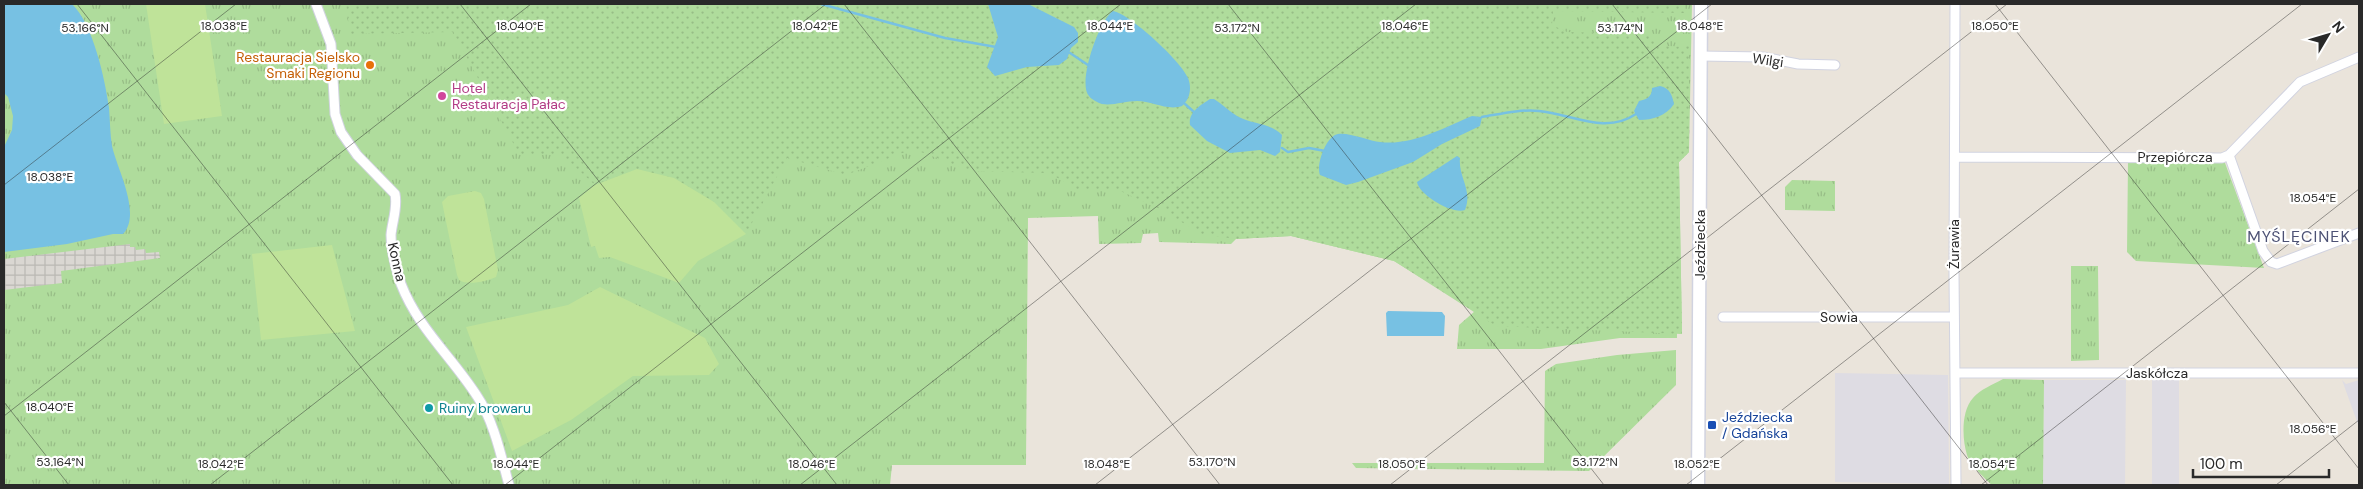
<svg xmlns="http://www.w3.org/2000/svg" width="2363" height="489" viewBox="0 0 2363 489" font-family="'DM Sans',sans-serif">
<defs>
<pattern id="grass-tufts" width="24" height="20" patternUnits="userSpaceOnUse" patternTransform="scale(1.25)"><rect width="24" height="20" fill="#afdc9c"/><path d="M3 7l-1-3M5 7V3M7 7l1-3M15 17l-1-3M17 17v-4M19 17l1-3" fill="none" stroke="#97bd86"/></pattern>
<pattern id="garden-dots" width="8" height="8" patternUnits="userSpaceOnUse" patternTransform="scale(1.25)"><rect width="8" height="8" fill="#afdc9c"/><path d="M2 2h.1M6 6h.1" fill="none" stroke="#97bd86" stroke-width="1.8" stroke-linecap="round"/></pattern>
<pattern id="plaza-grid" width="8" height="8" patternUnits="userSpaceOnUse" patternTransform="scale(1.25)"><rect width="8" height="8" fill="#dad7d2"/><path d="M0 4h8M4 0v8" fill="none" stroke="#bbb9b4"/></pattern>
</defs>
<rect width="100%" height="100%" fill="#eae4db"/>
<path fill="#dedce3" d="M1835 373 1948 375 1949 484 1835 482Z
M2152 379 2179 380V485H2152Z
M2044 380H2126L2125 485H2043Z
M2342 380 2346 384 2359 380V427Z"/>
<path fill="url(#grass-tufts)" d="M4 4H1692L1689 152 1679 162 1682 334 1677 333V338H1620L1541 349H1457L1459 325 1475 311 1394 261 1291 236 1236 239 1231 244 1159 242 1158 233 1143 234 1141 243 1099 244 1098 216 1028 218 1026 465H892L890 485H4Z
M2128 162 2225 163 2264 268 2136 261 2127 252Z
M1792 180 1835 181V211L1785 210V187Z
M2071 266H2098L2099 360 2071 361Z
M1676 350V385L1589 471 1356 468 1352 463H1544L1545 371 1556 364 1617 355Z
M2003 379 2044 380 2043 485H1992C1985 479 1969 463 1967 455 1962 439 1961 411 1973 398 1981 389 1992 385 2003 379Z"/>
<path fill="url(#garden-dots)" d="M346 4H1685V13L1553 11 1552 25 1567 32 1649 34C1663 49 1670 47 1689 46V152L1679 162 1682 334 1496 326 1394 261 1291 236 1236 239 1201 234 1162 210 1116 189 1080 191 1049 173 971 171 913 149 846 175 787 158 746 234 714 202 637 169 595 185 562 155 519 154 453 32 350 34Z"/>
<path fill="#bfe399" d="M146 4H205L222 116 164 124Z
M637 169 674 178 714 202 746 234 698 261 679 283 610 257 599 258 595 246 591 247 579 198 595 185Z
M475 191 481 193 484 199 498 270 496 277C487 281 468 286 459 280L457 275 442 202 448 196Z
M332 245 355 331 261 340 252 254Z
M600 287 705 338 719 364 709 375 633 376 571 420 512 451 466 327 568 305Z"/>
<path fill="url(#plaza-grid)" d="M130 244V247H135L136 250 145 249 146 253 159 252 160 258 61 271 62 283 4 290V259Z"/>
<path fill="#77c1e3" d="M4 4H72C93 24 105 79 109 108 110 120 110 134 112 146 117 169 142 214 123 234H113L67 244 4 252V147L12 130 13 116 8 97 4 93Z
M988 4H1028L1074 27 1078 33V42L1071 48 1067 59 1059 65 1027 67 995 76 987 67 998 37Z
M1113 11C1130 14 1181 61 1188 78 1192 88 1190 99 1182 106 1167 111 1152 101 1137 101 1126 101 1112 106 1102 104 1098 103 1091 99 1089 96 1077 83 1099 20 1113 11Z
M1660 86C1670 88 1672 95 1674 104 1666 116 1653 120 1639 120L1634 111 1639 101C1647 99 1652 97 1652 88Z
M1210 99H1214C1222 104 1229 111 1237 116 1253 125 1269 122 1282 135L1280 152 1275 156 1260 150 1230 153 1207 141 1190 125C1188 112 1201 105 1210 99Z
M1472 116 1482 117 1480 126 1442 144 1413 162 1358 182 1346 185 1320 175C1316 165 1325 140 1335 135 1344 130 1369 141 1380 142 1412 146 1443 128 1472 116Z
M1457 156 1460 158C1458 177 1473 190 1465 210 1453 215 1419 195 1417 182Z
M1388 311 1442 312 1445 316 1444 336H1387L1386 313Z"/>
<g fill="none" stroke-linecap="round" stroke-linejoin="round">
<path stroke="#77c1e3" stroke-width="2.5" d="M821 4 945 38 996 47
M1070 53 1088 65
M1185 104 1194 112
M1482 117C1500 114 1520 109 1539 111 1572 114 1605 135 1636 114
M1282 148 1288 152 1309 148 1325 151"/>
<g stroke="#d1d3e0" stroke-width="11">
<path id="street" d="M316 4 331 44 335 114 341 132 357 155 395 194C398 208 392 222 391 235 391 251 396 269 401 284 418 328 452 357 477 396 494 421 501 456 509 485
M1955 4 1954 274 1956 485
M1700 56 1763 57 1798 64 1835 65
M2229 155 2263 251 2271 262 2277 264 2359 233
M1955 157 2222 158 2229 155 2300 82 2359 57
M1723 317H1954
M1955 373H2359"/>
</g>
<g stroke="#d1d3e0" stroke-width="15">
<path id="secondary" d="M1698 485 1701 4"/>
</g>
<use href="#street" stroke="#fff" stroke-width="9"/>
<use href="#secondary" stroke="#fff" stroke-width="12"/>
</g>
<path fill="none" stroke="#292929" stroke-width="1" stroke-opacity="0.45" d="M77 4 453 485M460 4 837 485M844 4 1220 485M1228 4 1604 485M1612 4 1988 485M1995 4 2359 469M4 185 236 4M4 402 69 485M4 416 531 4M210 485 826 4M505 485 1121 4M800 485 1416 4M1095 485 1712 4M1390 485 2007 4M1686 485 2302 4M1981 485 2359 189M2276 485 2359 420"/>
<circle fill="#e8710a" stroke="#fff" stroke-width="2" cx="370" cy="65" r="5"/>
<circle fill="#d1479c" stroke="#fff" stroke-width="2" cx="442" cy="96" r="5"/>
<circle fill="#0f9aa8" stroke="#fff" stroke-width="2" cx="429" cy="408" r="5"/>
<rect fill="#1a4fb4" stroke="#fff" stroke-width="2" x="1707" y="420" width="10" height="10" rx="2.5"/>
<g text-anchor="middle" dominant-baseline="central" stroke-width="4.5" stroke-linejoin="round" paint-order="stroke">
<g font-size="14" fill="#c56008" stroke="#fff" text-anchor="end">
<text x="360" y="57">Restauracja Sielsko<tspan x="360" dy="16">Smaki Regionu</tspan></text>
</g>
<g font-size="14" fill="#292929" stroke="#fff">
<text transform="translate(1768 60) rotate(8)">Wilgi</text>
<text x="2175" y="157">Przepiórcza</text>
<text transform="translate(1954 244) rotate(-90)">Żurawia</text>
<text transform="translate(1700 245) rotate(-90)">Jeździecka</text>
<text transform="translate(397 262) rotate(77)">Konna</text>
<text x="1839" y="317">Sowia</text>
<text x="2157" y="373">Jaskółcza</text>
</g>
<g font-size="14" fill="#b23c85" stroke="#fff" text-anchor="start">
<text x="452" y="88">Hotel<tspan x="452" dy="16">Restauracja Pałac</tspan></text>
</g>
<g font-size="14" fill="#0d838f" stroke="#fff" text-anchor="start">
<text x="439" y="408">Ruiny browaru</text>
</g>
<g font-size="14" fill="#164399" stroke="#fff" text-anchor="start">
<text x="1722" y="417">Jeździecka<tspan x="1722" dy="16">/ Gdańska</tspan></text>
</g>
<g font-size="16" letter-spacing="1" fill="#4d5275" stroke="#fff">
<text x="2299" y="236">MYŚLĘCINEK</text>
</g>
</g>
<g font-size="12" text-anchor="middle" fill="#292929" stroke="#fff" stroke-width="4.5" stroke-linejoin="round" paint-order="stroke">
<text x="224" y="30">18.038°E</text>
<text x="520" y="30">18.040°E</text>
<text x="815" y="30">18.042°E</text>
<text x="1110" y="30">18.044°E</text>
<text x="1405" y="30">18.046°E</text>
<text x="1700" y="30">18.048°E</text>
<text x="1995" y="30">18.050°E</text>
<text x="85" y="32">53.166°N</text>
<text x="1237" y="32">53.172°N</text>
<text x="1620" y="32">53.174°N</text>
<text x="50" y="181">18.038°E</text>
<text x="2313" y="202">18.054°E</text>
<text x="50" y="411">18.040°E</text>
<text x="2313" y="433">18.056°E</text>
<text x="60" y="466">53.164°N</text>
<text x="1212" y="466">53.170°N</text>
<text x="1595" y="466">53.172°N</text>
<text x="221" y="468">18.042°E</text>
<text x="516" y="468">18.044°E</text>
<text x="812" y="468">18.046°E</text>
<text x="1107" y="468">18.048°E</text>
<text x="1402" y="468">18.050°E</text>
<text x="1697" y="468">18.052°E</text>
<text x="1992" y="468">18.054°E</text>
</g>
<rect width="2363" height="489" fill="none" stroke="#292929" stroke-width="10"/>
<g transform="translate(2328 35) rotate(52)" stroke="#ffffff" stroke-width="4" paint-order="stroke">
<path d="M0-4L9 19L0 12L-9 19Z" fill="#292929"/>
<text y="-8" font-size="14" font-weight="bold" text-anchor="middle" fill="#292929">N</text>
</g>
<path d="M2193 469v8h136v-8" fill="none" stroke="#292929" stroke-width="2.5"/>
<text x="2200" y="469" font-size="15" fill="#292929" stroke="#ffffff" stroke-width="4" paint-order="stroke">100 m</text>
</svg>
